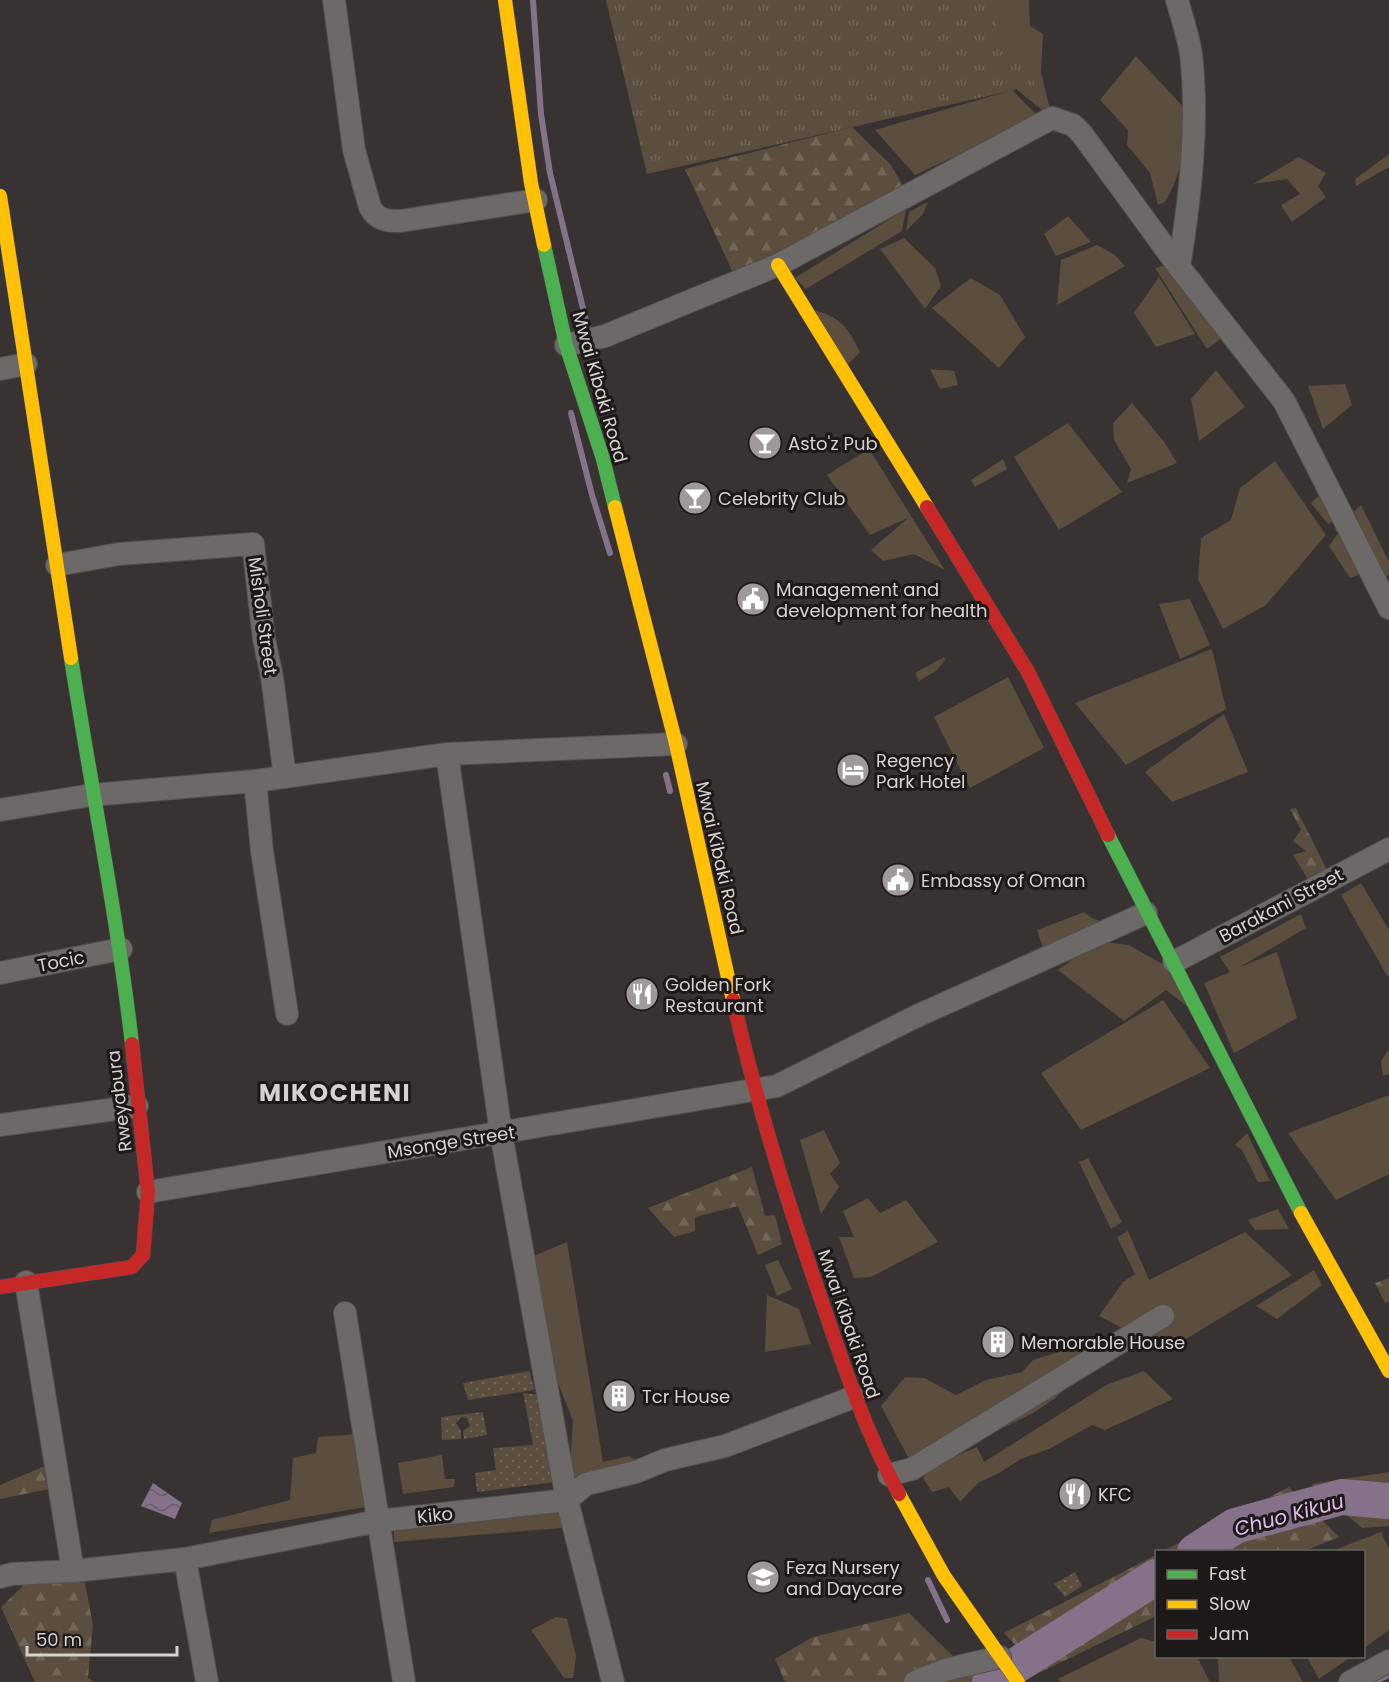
<svg xmlns="http://www.w3.org/2000/svg" width="1389" height="1682" viewBox="0 0 1389 1682" font-family="Poppins,sans-serif">
<defs>
<pattern id="forest-firs" width="22" height="20" patternUnits="userSpaceOnUse" patternTransform="scale(1.5)"><rect width="22" height="20" fill="#5b4e3e"/><path d="M5 1l3.5 6h-7zM16 11l3.5 6h-7z" fill="#726659"/></pattern>
<pattern id="park-tufts" width="24" height="20" patternUnits="userSpaceOnUse" patternTransform="scale(1.5)"><rect width="24" height="20" fill="#5b4e3e"/><path d="M3 7l-1-3M5 7V3M7 7l1-3M15 17l-1-3M17 17v-4M19 17l1-3" fill="none" stroke="#726659"/></pattern>
<pattern id="garden-dots" width="8" height="8" patternUnits="userSpaceOnUse" patternTransform="scale(1.5)"><rect width="8" height="8" fill="#5b4e3e"/><path d="M2 2h.1M6 6h.1" fill="none" stroke="#726659" stroke-width="1.8" stroke-linecap="round"/></pattern>
<pattern id="water-waves" width="16" height="10" patternUnits="userSpaceOnUse" patternTransform="scale(1.5)"><rect width="16" height="10" fill="#85728a"/><path d="M0 5q4-4 8 0t8 0" fill="none" stroke="#6a5e6c"/></pattern>
</defs>
<rect width="100%" height="100%" fill="#383232"/>
<path fill="#5b4e3e" d="M906 0H1029L1030 26 1043 34 1041 72 1052 118Z
M1136 56 1188 112C1185 144 1182 175 1165 202L1158 205 1150 173 1127 145 1128 130 1100 100Z
M1012 90 1039 117 915 175 875 130Z
M1389 154V167L1356 186 1355 179Z
M1299 157 1326 173 1318 186 1326 197 1292 222 1281 205 1300 194 1287 179 1253 184Z
M928 202 923 214 906 231 909 212Z
M906 209 902 231 806 289 795 278Z
M1068 216 1091 242 1056 256 1044 234Z
M904 238 935 268 941 286 925 309 880 249Z
M1097 245 1115 255 1125 266 1057 305 1061 260Z
M1169 264 1224 337 1207 349 1155 268Z
M1159 277 1195 334 1156 347 1134 313Z
M971 278 1000 295 1025 337 999 368 932 308Z
M810 310C838 314 848 327 860 352L845 368Z
M930 369 954 371 958 385 940 389Z
M1216 370 1245 407 1199 441 1191 399Z
M1345 384 1352 405 1323 429 1308 386Z
M1132 403 1165 443 1177 463 1127 483 1131 469 1114 440 1113 423Z
M1068 423 1122 492 1059 530 1014 457Z
M869 449 945 570 914 554 883 561 871 550 908 518 870 535 827 475Z
M1003 459 1007 469 975 487 971 480Z
M1275 461 1326 535 1266 605 1223 629 1198 579 1201 538 1231 520 1240 488Z
M1322 493 1343 516 1328 524 1311 503Z
M1361 505 1389 562V575L1385 576 1354 512Z
M1344 525 1364 573 1350 578 1329 546Z
M1190 599 1210 645 1180 659 1159 604Z
M1212 649 1226 709 1126 765 1075 703Z
M944 657 945 660 937 670 919 681 915 673Z
M1008 677 1044 748 970 788 934 717Z
M1224 714 1248 772 1172 802 1145 772Z
M1361 883 1389 930V975L1387 976 1341 895Z
M1084 912 1092 918 1105 923 1045 954 1037 930Z
M1301 914 1306 928 1240 967 1277 952 1297 1018 1234 1053 1204 983 1230 972 1220 957Z
M1097 941 1129 945 1169 968 1192 1010 1166 990 1124 1021 1058 970Z
M1163 1000 1210 1068 1081 1130 1041 1073Z
M1389 1095V1174L1336 1200 1288 1133Z
M824 1130 840 1163 830 1174 839 1187 821 1214 800 1140Z
M1247 1133 1270 1181 1258 1182 1242 1150 1235 1145Z
M1088 1158 1122 1222 1111 1229 1079 1162Z
M868 1198 880 1213 906 1200 938 1242 871 1277 854 1278 839 1237H854L843 1211Z
M1278 1209 1289 1229 1255 1230 1248 1220Z
M1128 1231 1149 1280 1245 1232 1292 1275 1166 1351 1099 1316 1123 1282 1135 1274 1117 1237Z
M567 1242 603 1462 629 1456 650 1469 569 1480 573 1421 558 1383 524 1260Z
M778 1260 792 1289 777 1296 765 1265Z
M1314 1270 1322 1285 1277 1319 1256 1306Z
M767 1295 799 1309 811 1344 765 1352Z
M1073 1340 1084 1342 1088 1354C1078 1368 1067 1389 1054 1399 1013 1430 958 1443 909 1459L881 1406 905 1377 924 1378 956 1395 986 1380 1022 1372 1033 1360 1059 1352Z
M1144 1371 1173 1399 1105 1430 1092 1425 1049 1449 1021 1459 999 1473 978 1483 960 1502 949 1487 932 1492 923 1478 935 1465 977 1447 984 1462 1106 1385Z
M360 1434 373 1506 209 1533 212 1520 290 1500 293 1458 316 1453 318 1437Z
M442 1455 445 1479H455L454 1487 403 1494 398 1463Z
M1389 1472V1526L1362 1528 1311 1484Z
M561 1499 572 1527 394 1542V1525Z
M1381 1532 1389 1549V1630L1364 1648V1552L1332 1551Z
M556 1617 567 1619 576 1656 573 1678H564L531 1630Z
M1141 1638 1156 1642V1656L1197 1657 1210 1682H1061L1058 1679Z
M1218 1657H1289L1303 1682H1219Z
M1307 1657H1351L1319 1679Z"/>
<path fill="url(#forest-firs)" d="M852 127 891 165 905 189 735 277 685 169Z
M1296 808 1327 870 1309 881 1293 855 1306 851 1293 841 1301 830 1290 809Z
M1389 1049V1074L1383 1076 1381 1061Z
M752 1167 765 1216 775 1215 782 1244 758 1255 738 1206 695 1217V1231L674 1237 648 1208Z
M1389 1278V1302L1385 1303 1375 1283Z
M45 1466 49 1489 0 1499V1485Z
M1289 1487 1339 1537 1304 1551H1163Z
M1156 1555V1616L1041 1672 1004 1633Z
M27 1573 85 1583 93 1625 88 1678 94 1682H35L1 1607 22 1587Z
M909 1613 979 1682H785L775 1659 813 1637Z"/>
<path fill="url(#park-tufts)" d="M606 0H981L1036 85 647 174Z"/>
<path fill="url(#garden-dots)" d="M529 1371 535 1390 468 1400 463 1383Z
M523 1393 539 1395 556 1482 477 1492 475 1473 496 1470 493 1448 533 1445Z
M483 1412 487 1435 464 1439 463 1431 470 1426 467 1418 461 1417 456 1423 461 1431V1439L442 1440 441 1417Z
M1075 1572 1082 1586 1065 1597 1054 1584Z"/>
<path fill="url(#water-waves)" d="M153 1483 182 1503 175 1519 141 1506Z"/>
<g fill="none" stroke-linecap="round" stroke-linejoin="round">
<path stroke="#85728a" stroke-width="6" d="M533 0 541 114 550 173 588 329
M571 413 592 495 610 553
M666 775 670 791
M928 1580 947 1620
M981 1666 994 1682
M1373 1682 1389 1675"/>
<path stroke="#85728a" stroke-width="36" d="M1195 1552 1235 1526 1342 1497 1389 1501
M990 1682 1156 1577"/>
<g stroke="#544f4f" stroke-width="24">
<path id="street" d="M334 0 354 150 370 207C377 220 386 221 400 221L536 200
M1177 0C1182 17 1188 36 1191 54 1199 124 1190 198 1179 267
M566 345 605 336 778 265 1052 118 1073 125 1082 134 1179 267 1284 401 1389 608
M0 369 26 364
M57 565 119 554 253 544 264 639 272 677 285 777
M447 754 501 1133 567 1500 613 1682
M255 781 262 851 287 1014
M0 810 92 795 255 781 447 754 676 744
M1174 962 1389 849
M0 973 121 949
M0 1125 137 1106
M148 1192 777 1086 917 1016 1146 913
M26 1282 73 1571
M345 1313 404 1682
M889 1475 912 1469 1163 1316
M185 1559 207 1682
M0 1577 12 1574 73 1571 185 1559 378 1521 567 1500 586 1484 636 1472 665 1460 725 1446 854 1397
M915 1682 945 1670 1000 1657
M1350 1682 1389 1661"/>
</g>
<g stroke="#544f4f" stroke-width="15">
<path id="fast" d="M544 245 566 345 603 459 615 507
M71 658C91 787 117 914 132 1044
M1108 835 1301 1213"/>
</g>
<g stroke="#544f4f" stroke-width="15">
<path id="slow" d="M505 0 531 183 544 245
M0 196 71 658
M778 265 927 507
M615 507 676 744 733 1000
M1301 1213 1389 1371
M899 1494 944 1576 1018 1682"/>
</g>
<g stroke="#544f4f" stroke-width="15">
<path id="jam" d="M927 507 1028 672 1108 835
M733 1000C756 1100 786 1199 820 1296 843 1364 865 1431 899 1494
M0 1287 132 1267 143 1255 148 1192 132 1044"/>
</g>
<use href="#street" stroke="#6c6968" stroke-width="22"/>
<use href="#fast" stroke="#4caf50" stroke-width="14"/>
<use href="#slow" stroke="#ffc107" stroke-width="14"/>
<use href="#jam" stroke="#c62828" stroke-width="14"/>
</g>
<defs>
<g id="bar-disc" transform="scale(1.725)"><circle r="9.5" fill="#a09999" stroke="#1e1919"/><path d="M-6-5H6L.8 .8V4.5H3.5V6h-7V4.5H-.8V.8Z" fill="#fff"/></g>
<g id="civic-disc" transform="scale(1.725)"><circle r="9.5" fill="#a09999" stroke="#1e1919"/><path d="M-.6-6.5H3V-4.5H.6V-3L4-1V1h2V6H-6V1h2V-1L-.6-3ZM-1.2 2.5V6h2.4V2.5Z" fill="#fff"/></g>
<g id="hotel-disc" transform="scale(1.725)"><circle r="9.5" fill="#a09999" stroke="#1e1919"/><path d="M-6-4.5h1.5V1H6V5H4.5V3h-9V5H-6ZM-4 0a1.8 1.8 0 1 1 3.6 0ZM.5 0V-2.5h3Q6-2.5 6 0Z" fill="#fff"/></g>
<g id="restaurant-disc" transform="scale(1.725)"><circle r="9.5" fill="#a09999" stroke="#1e1919"/><path d="M-5-6h1v4h1v-4h1v4h1v-4h1v5L-1.5 .5V6h-2V.5L-5-1ZM5-6V6H3V1.5H1.5Q1.5-4 5-6Z" fill="#fff"/></g>
<g id="building-disc" transform="scale(1.725)"><circle r="9.5" fill="#a09999" stroke="#1e1919"/><path d="M-4-6H4V6H1V3H-1V6H-4ZM-2.5-4.3h1.7v1.8h-1.7ZM.8-4.3h1.7v1.8H.8ZM-2.5-1h1.7V.8h-1.7ZM.8-1h1.7V.8H.8Z" fill="#fff"/></g>
<g id="school-disc" transform="scale(1.725)"><circle r="9.5" fill="#a09999" stroke="#1e1919"/><path d="M0-5L7-2L0 1L-7-2ZM-4 1L0 2.5L4 1V4Q0 6-4 4Z" fill="#fff"/></g>
</defs>
<g fill-rule="evenodd">
<use href="#bar-disc" x="765" y="443"/>
<use href="#bar-disc" x="695" y="498"/>
<use href="#civic-disc" x="753" y="599"/>
<use href="#hotel-disc" x="853" y="770"/>
<use href="#civic-disc" x="898" y="880"/>
<use href="#restaurant-disc" x="642" y="994"/>
<use href="#building-disc" x="998" y="1342"/>
<use href="#building-disc" x="619" y="1396"/>
<use href="#restaurant-disc" x="1075" y="1494"/>
<use href="#school-disc" x="763" y="1577"/>
</g>
<g text-anchor="middle" dominant-baseline="central" stroke-width="6" stroke-linejoin="round" paint-order="stroke">
<g font-size="18" fill="#d8d1d1" stroke="#1e1919">
<text transform="translate(600 387) rotate(74)">Mwai Kibaki Road</text>
<text transform="translate(263 616) rotate(82)">Misholi Street</text>
<text transform="translate(720 858) rotate(77)">Mwai Kibaki Road</text>
<text transform="translate(1281 905) rotate(-28)">Barakani Street</text>
<text transform="translate(61 961) rotate(-11)">Tocic</text>
<text transform="translate(119 1101) rotate(-97)">Rweyabura</text>
<text transform="translate(451 1142) rotate(-9)">Msonge Street</text>
<text transform="translate(849 1324) rotate(71)">Mwai Kibaki Road</text>
<text transform="translate(435 1515) rotate(-6)">Kiko</text>
</g>
<g font-size="18" fill="#d8d1d1" stroke="#1e1919" text-anchor="start">
<text x="788" y="443">Asto'z Pub</text>
<text x="718" y="498">Celebrity Club</text>
<text x="776" y="589">Management and<tspan x="776" dy="21">development for health</tspan></text>
<text x="876" y="760">Regency<tspan x="876" dy="21">Park Hotel</tspan></text>
<text x="921" y="880">Embassy of Oman</text>
<text x="665" y="984">Golden Fork<tspan x="665" dy="21">Restaurant</tspan></text>
<text x="1021" y="1342">Memorable House</text>
<text x="642" y="1396">Tcr House</text>
<text x="1098" y="1494">KFC</text>
<text x="786" y="1567">Feza Nursery<tspan x="786" dy="21">and Daycare</tspan></text>
</g>
<g font-size="20" font-style="italic" fill="#dfbaea" stroke="#1e1919">
<text transform="translate(1289 1515) rotate(-15)">Chuo Kikuu</text>
</g>
<g font-size="24" font-weight="bold" letter-spacing="1.5" fill="#d8d1d1" stroke="#1e1919">
<text x="335" y="1092">MIKOCHENI</text>
</g>
</g>
<rect x="1155" y="1550" width="210" height="108" fill="#1e1919" stroke="#686363" stroke-width="1.5"/>
<rect x="1167" y="1570" width="30" height="9" fill="#4caf50" stroke="#686363" stroke-width="1.5"/>
<text x="1209" y="1580" font-size="18" fill="#d8d1d1">Fast</text>
<rect x="1167" y="1600" width="30" height="9" fill="#ffc107" stroke="#686363" stroke-width="1.5"/>
<text x="1209" y="1610" font-size="18" fill="#d8d1d1">Slow</text>
<rect x="1167" y="1630" width="30" height="9" fill="#c62828" stroke="#686363" stroke-width="1.5"/>
<text x="1209" y="1640" font-size="18" fill="#d8d1d1">Jam</text>
<path d="M27 1646v9h150v-9" fill="none" stroke="#d8d1d1" stroke-width="3"/>
<text x="36" y="1646" font-size="18" fill="#d8d1d1" stroke="#1e1919" stroke-width="4.5" paint-order="stroke">50 m</text>
</svg>
